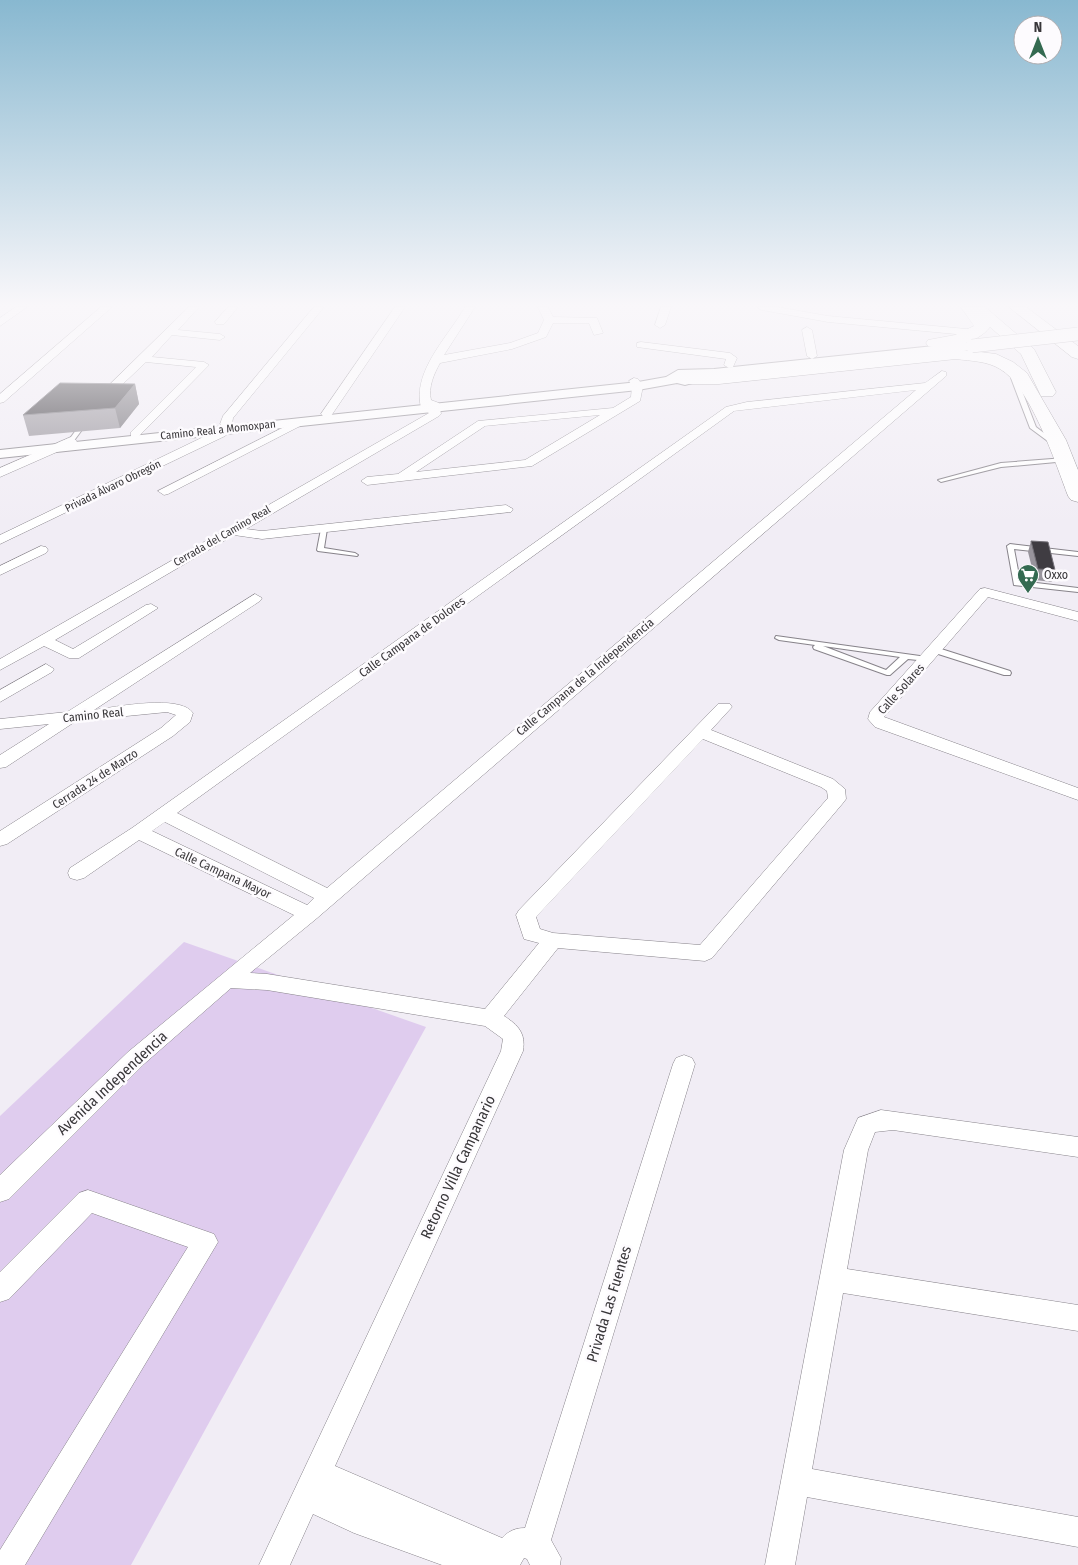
<svg xmlns="http://www.w3.org/2000/svg" width="1078" height="1565" viewBox="0 0 1078 1565" font-family="'Fira Sans Condensed',sans-serif">
<rect width="100%" height="100%" fill="#f1edf5"/>
<path fill="#dfccee" d="M184 942 426 1027 131 1565H0V1116Z"/>
<g fill="none" stroke-linecap="round" stroke-linejoin="round">
<g stroke="#87838a" stroke-width="2">
<path id="service" d="M1016 373 1019 375 1017 378 1036 427 1057 443V445H1053L1030 428 1011 378Z
M82 422 87 423 73 442H69L68 441Z
M1065 458 1067 459V461L1001 467 941 482 938 480 1001 463Z
M324 527 327 529 324 548 355 553 358 555 357 556 318 551 317 550 321 529Z
M1010 544 1078 552V556L1014 549 1020 581 1078 588V592L1014 585 1007 546Z
M776 636 927 657 931 659 927 661 908 659 890 675H887L814 649 813 647 815 645 779 640 775 638ZM823 646 900 657 886 670Z
M932 648H938L1010 671 1011 673 1010 675H1004L932 652 931 650Z"/>
</g>
<g stroke="#87838a" stroke-width="1">
<path id="minor" d="M16 307H27L0 326V318Z
M101 307H112L4 402 0 403V394Z
M189 307H199L178 330 220 334 225 337 220 340 172 335 152 357 204 362 209 365 139 436H131V432L196 367 146 362 107 399 103 400 97 397Z
M228 307H238L224 324H216L215 322Z
M314 307H324L233 418 232 424 228 427 232 430 225 436 0 544V535L224 427 220 424 223 416Z
M395 307H405L331 416H323L321 414Z
M465 307H475L444 355 510 343 538 333 544 320 538 307H548L553 317 597 318 603 333 594 335 589 323H553L546 337 512 349 440 363C434 374 428 387 431 400L439 403 441 414 439 416 246 529 262 531 506 505 513 509 511 512 262 539 234 535 55 640 73 649 146 605 151 604 158 608 79 658H69L44 646 0 670V659L429 413 421 408C412 371 448 337 465 307Z
M661 307H671L665 325 660 328 655 325Z
M757 307H777L828 316 977 330 982 333 977 336 828 322 762 310Z
M807 327 812 330 817 356 812 359 807 356 802 330Z
M641 342 730 353 737 358 733 367 729 368 724 365 726 359 637 347V343Z
M942 371 946 372V376L316 919 250 973 267 974 485 1009 539 943 524 939 516 915 519 910 718 704H730L732 707 711 730 833 779 845 789 846 799 843 803 712 958 705 961 558 948 504 1016C518 1025 526 1033 523 1051L335 1466 502 1538C509 1531 515 1528 525 1528L673 1064 676 1058 684 1055 692 1058 695 1064 551 1540 561 1558 560 1565H530L527 1559 524 1558 520 1565H442L354 1533 313 1514 290 1565H259L501 1051 503 1039 485 1026 267 990 231 988 144 1064 9 1199 0 1202V1175L128 1052 294 915 139 840 84 878 77 880 70 878 68 873 70 868 132 828 726 407 747 402 925 383ZM916 390 327 888 177 813 734 411ZM703 739 821 787 827 791 828 798 700 945 553 933 540 929 536 917ZM165 822 314 898 307 905 152 831Z
M634 378 638 379 643 386 640 401 532 466 367 485 361 481 367 477 398 474 478 421 613 408 631 397 632 386 629 381ZM600 415 525 460 416 472 485 426Z
M300 419 306 422 304 424 168 494 164 495 158 491Z
M71 437 77 441 75 444 0 477V468Z
M41 546 46 547 48 550 46 553 0 575V566Z
M985 588 1078 612V621L988 597 884 717 1078 788V800L875 727 868 719 870 712 980 589Z
M255 594 262 598 260 601 94 710C115 707 180 694 193 713L190 722 173 736 7 844 0 846V831L161 728 176 715 167 712 76 721 6 767 0 768V755L49 724 0 729V719L67 712Z
M46 664 54 669 52 672 0 702V690Z
M881 1110 1078 1137V1157L893 1130 875 1132 868 1150 847 1269 1078 1305V1331L843 1293 812 1469 1078 1517V1547L807 1497 795 1565H765L844 1150 858 1118Z
M88 1190 214 1234 218 1242 25 1565H0V1550L188 1247 92 1213 9 1299 0 1302V1272L79 1193Z"/>
</g>
<g stroke="#87838a" stroke-width="2">
<path id="tertiary" d="M972 342 976 343 978 346 976 349 714 377 685 385 677 383 638 390 0 458V450L638 382 666 377 678 370 714 369Z"/>
</g>
<g stroke="#87838a" stroke-width="1">
<path id="trunk" d="M961 307H985L1034 349 1056 392 1053 396H1041L1021 354 990 327C978 343 947 351 928 346L926 343 928 340 955 335 974 326Z
M1009 307H1026L1078 346V359L1072 357Z
M956 349 996 354 1013 362 1027 373 1066 440 1078 470V502L1071 500 1068 496C1056 464 1030 386 1000 369 987 361 971 361 956 359L719 384H682L679 380 682 376 719 374Z"/>
</g>
<use href="#service" fill="#fff" fill-rule="evenodd"/>
<use href="#minor" fill="#fff" fill-rule="evenodd"/>
<use href="#tertiary" fill="#fff" fill-rule="evenodd"/>
<use href="#trunk" fill="#fff" fill-rule="evenodd"/>
<g stroke="#87838a" stroke-width="14" stroke-linecap="butt">
<path id="tertiary-bridge" d="M972 346 1078 334"/>
</g>
<use href="#tertiary-bridge" stroke="#fff" stroke-width="13"/>
</g>
<path fill="#98949c" d="M135 384 139 404 120 428 29 436 23 415Z
M1031 541 1055 570 1052 582 1035 580 1028 552Z"/>
<path fill="#747178" d="M135 384 139 404 120 428 115 408Z"/>
<path fill="#3f3c42" stroke="#747178" d="M60 383 135 384 115 408 23 415Z
M1031 541 1048 542 1055 570 1038 569Z"/>
<linearGradient id="sky" x2="0" y2="1"><stop stop-color="#88b8d0"/><stop offset="0.58" stop-color="#f9f7fa"/><stop offset="1" stop-color="#f9f7fa" stop-opacity="0"/></linearGradient>
<rect width="1078" height="526" fill="url(#sky)"/>
<defs>
<g id="supermarket-pin" transform="scale(1.125)"><path d="M0 17L-7.5 6A9.5 9.5 0 1 1 7.5 6Z" fill="#346a51" stroke="#fdfbfe"/><path d="M-6-5.5h2.5l.6 2H6L4.5 2H-2.5L-4.4-4H-6ZM-1.5 3.2a1.3 1.3 0 1 0 .1 0ZM3 3.2a1.3 1.3 0 1 0 .1 0Z" fill="#fff"/></g>
</defs>
<g fill-rule="evenodd">
<use href="#supermarket-pin" x="1028" y="575"/>
</g>
<g text-anchor="middle" dominant-baseline="central" stroke-width="5" stroke-linejoin="round" paint-order="stroke">
<g font-size="11" fill="#383639" stroke="#fdfbfe">
<text transform="translate(218 430) rotate(-6)">Camino Real a Momoxpan</text>
<text transform="translate(113 486) rotate(-26)">Privada Álvaro Obregón</text>
<text transform="translate(222 536) rotate(-30)">Cerrada del Camino Real</text>
</g>
<g font-size="12" fill="#383639" stroke="#fdfbfe" text-anchor="start">
<text x="1044" y="575">Oxxo</text>
</g>
<g font-size="12" fill="#383639" stroke="#fdfbfe">
<text transform="translate(412 637) rotate(-36)">Calle Campana de Dolores</text>
<text transform="translate(585 677) rotate(-40)">Calle Campana de la Independencia</text>
<text transform="translate(901 689) rotate(-48)">Calle Solares</text>
<text transform="translate(93 715) rotate(-6)">Camino Real</text>
<text transform="translate(95 779) rotate(-33)">Cerrada 24 de Marzo</text>
<text transform="translate(223 873) rotate(25)">Calle Campana Mayor</text>
</g>
<g font-size="15" fill="#383639" stroke="#fdfbfe">
<text transform="translate(112 1083) rotate(-43)">Avenida Independencia</text>
<text transform="translate(458 1167) rotate(-65)">Retorno Villa Campanario</text>
<text transform="translate(609 1304) rotate(-73)">Privada Las Fuentes</text>
</g>
</g>
<g transform="translate(1038 40)"><circle r="24" fill="#fdfbfe" stroke="#aeacaf"/>
<path d="M0-4L9 19L0 12L-9 19Z" fill="#346a51"/>
<text y="-8" font-size="14" font-weight="bold" text-anchor="middle" fill="#383639">N</text>
</g>
</svg>
